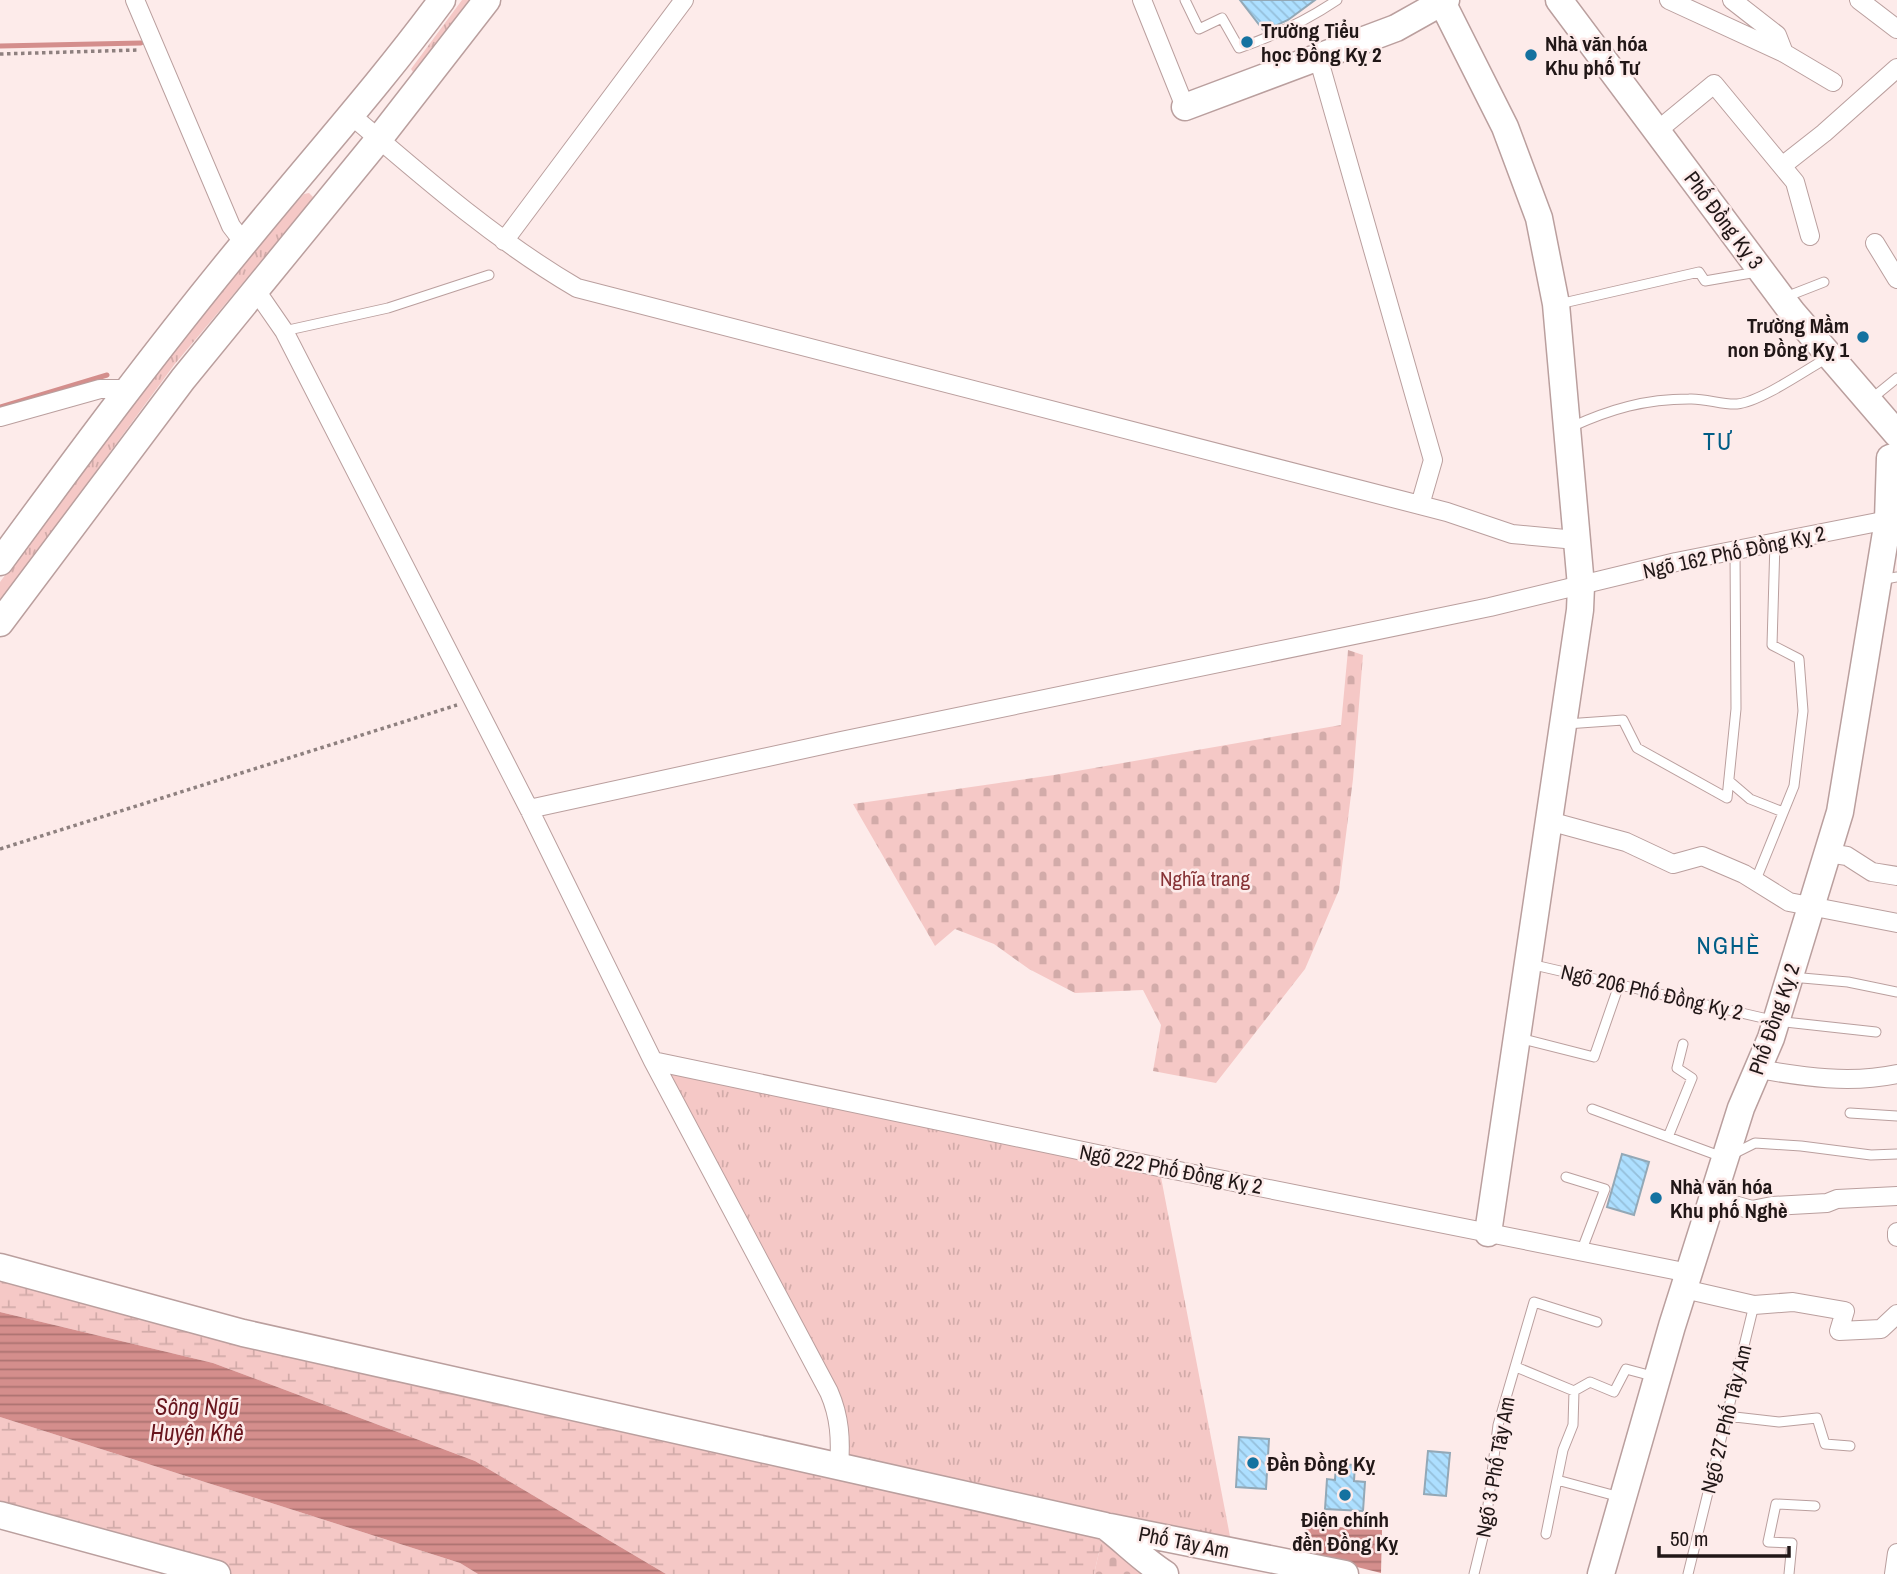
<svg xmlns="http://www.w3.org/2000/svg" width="1897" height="1574" viewBox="0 0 1897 1574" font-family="'Archivo Narrow',sans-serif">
<defs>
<pattern id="grass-tufts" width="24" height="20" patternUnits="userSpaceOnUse" patternTransform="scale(1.75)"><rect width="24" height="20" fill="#f5c8c6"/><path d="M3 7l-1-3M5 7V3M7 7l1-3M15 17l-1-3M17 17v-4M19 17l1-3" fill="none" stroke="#d2aba9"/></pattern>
<pattern id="wetland-marsh" width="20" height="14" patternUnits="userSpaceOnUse" patternTransform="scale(1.75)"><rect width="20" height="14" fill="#f5c8c6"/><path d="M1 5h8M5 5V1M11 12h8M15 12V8" fill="none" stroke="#d2aba9"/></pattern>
<pattern id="cemetery-stones" width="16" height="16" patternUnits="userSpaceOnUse" patternTransform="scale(1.75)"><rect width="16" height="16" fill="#f5c8c6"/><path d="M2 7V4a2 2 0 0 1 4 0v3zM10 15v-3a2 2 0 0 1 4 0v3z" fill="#d2aba9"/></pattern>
<pattern id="water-rules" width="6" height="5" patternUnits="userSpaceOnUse" patternTransform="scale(1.75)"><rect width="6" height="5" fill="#d48e8c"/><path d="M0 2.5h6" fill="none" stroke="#ac7371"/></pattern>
<pattern id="building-back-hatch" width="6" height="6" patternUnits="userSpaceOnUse" patternTransform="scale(1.75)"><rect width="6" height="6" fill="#addfff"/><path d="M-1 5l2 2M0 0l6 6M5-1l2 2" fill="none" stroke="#95bfda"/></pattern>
</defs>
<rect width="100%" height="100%" fill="#fdebea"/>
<path fill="url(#grass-tufts)" d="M462 0H476L415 75 411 69Z
M309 193 313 197 311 202 174 365 0 602V582L154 375 219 293 292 207 304 194Z
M653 1061 1159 1167 1233 1552 839 1467V1425Z"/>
<path fill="url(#wetland-marsh)" d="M0 1267 1105 1526 1094 1574H666L475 1461 213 1363 0 1312Z
M0 1417 460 1563 478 1574H217L0 1515Z"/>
<path fill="url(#cemetery-stones)" d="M1348 650 1363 655 1353 779 1339 890 1305 969 1216 1083 1153 1071 1161 1025 1143 990 1075 993 1029 969 994 944 955 929 935 946 853 804 1054 775 1341 725Z
M1105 1526 1165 1574H1094Z"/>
<path fill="url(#water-rules)" d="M0 1312 213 1363 475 1461 666 1574H478L460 1563 0 1417Z
M1306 1525 1382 1530 1381 1573 1305 1554Z"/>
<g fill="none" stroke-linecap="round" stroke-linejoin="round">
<path stroke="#d48e8c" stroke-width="5" d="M0 46 141 43
M0 407 107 375"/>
</g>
<path fill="url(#building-back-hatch)" stroke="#93a8b6" stroke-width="2" d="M1240 0H1315L1288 20 1264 31Z
M1622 1154 1649 1162 1634 1215 1607 1207Z
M1239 1437 1269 1439 1266 1489 1236 1487Z
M1428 1451 1450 1453 1446 1496 1424 1494Z
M1336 1464 1355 1465 1354 1481 1365 1482 1363 1511 1325 1509 1327 1479 1335 1480Z"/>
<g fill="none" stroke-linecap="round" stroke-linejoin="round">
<g stroke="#ba9f9e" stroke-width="11">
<path id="lane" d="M1185 0 1199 29 1222 18 1239 48C1274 36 1306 21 1337 0
M1783 298 1824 282
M1559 304 1699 272 1705 281 1757 272
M284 331 388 308 489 275
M1870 400 1897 378
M1571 427C1611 409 1645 399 1689 399 1705 398 1722 405 1737 404 1760 402 1806 370 1827 358
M1880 580 1897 577
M1566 724 1623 720 1637 748 1727 798 1736 709 1735 550
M1729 781 1750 799 1783 812
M1755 882 1794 786 1803 711 1799 659 1772 645 1775 542
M1530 964 1776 1021 1876 1032
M1791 977 1848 982 1897 992
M1519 1038 1594 1057 1619 985
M1592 1109 1725 1158 1755 1143 1801 1146 1871 1155 1897 1154
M1850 1113 1897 1116
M1668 1137 1692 1078 1677 1068 1683 1044
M1566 1177 1605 1189 1581 1252
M1516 1367 1574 1391 1590 1382 1614 1392 1626 1369 1656 1377
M1726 1416 1779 1422 1817 1418 1825 1444 1850 1446
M1557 1480 1620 1497
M1546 1534 1563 1450 1573 1425 1574 1391
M1474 1574 1485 1529 1498 1425 1534 1302 1597 1322
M1688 1574 1754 1305
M1789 1574 1792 1543 1768 1542 1776 1504 1815 1506"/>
</g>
<g stroke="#ba9f9e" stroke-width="20">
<path id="street" d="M135 0 231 226 244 243
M1142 0 1185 107
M1669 0 1784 53 1833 82
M1732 0 1777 35 1784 53
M1859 0 1897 29
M1318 57 1433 460 1420 505
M352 116C423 177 495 240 577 288L1447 512 1512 534 1576 540
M1657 131 1714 84 1795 182 1810 236
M1782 166 1824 133 1897 68
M504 241 684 0
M1875 243 1897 279
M255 289 284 331 529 809 653 1061 829 1392C840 1417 841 1440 839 1467
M0 417 100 389H127
M529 809 841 741 1490 607 1676 562 1888 520
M1549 821 1626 842 1673 864 1702 856 1744 874 1789 902 1897 923
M1828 853 1847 856 1872 872 1897 876
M653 1061 1159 1167 1689 1273
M1758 1069C1805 1077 1850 1084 1897 1074
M1713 1199 1752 1210 1772 1206 1827 1203 1837 1199 1897 1196
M1897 1232V1237
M1684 1289 1754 1305 1793 1302 1845 1311 1839 1331 1881 1329 1897 1314
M1894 1574 1897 1553"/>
</g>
<g stroke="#ba9f9e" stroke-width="29">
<path id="secondary" d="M1559 0 1792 312 1897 434
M1443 4 1505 127 1539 218 1556 304 1581 586 1580 610 1488 1233
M1185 107 1396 28 1446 0
M0 562C79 454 159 346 245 242 311 161 380 84 442 0
M0 623 183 379 379 139 487 0
M0 1267 243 1333 1105 1526C1126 1542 1143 1560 1165 1574
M0 1515 217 1574
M1110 1527 1345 1574
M1601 1574 1672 1326 1741 1108 1771 1038 1840 812 1888 520 1890 458 1897 456"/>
</g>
<path stroke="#8e807f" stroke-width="3.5" stroke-dasharray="3.5 3.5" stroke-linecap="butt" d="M0 54 138 50
M0 849 457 705"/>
<use href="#lane" stroke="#fff" stroke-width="9"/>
<use href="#street" stroke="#fff" stroke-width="18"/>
<use href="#secondary" stroke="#fff" stroke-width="26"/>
</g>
<g fill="#1472a0" stroke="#fdebea" stroke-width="2.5">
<circle cx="1247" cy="42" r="7"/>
<circle cx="1531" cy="55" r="7"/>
<circle cx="1863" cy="337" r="7"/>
<circle cx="1656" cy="1198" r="7"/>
<circle cx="1253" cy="1463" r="7"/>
<circle cx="1345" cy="1495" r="7"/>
</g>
<g text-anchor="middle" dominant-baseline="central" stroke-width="5" stroke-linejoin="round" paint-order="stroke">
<g font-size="21" font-weight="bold" fill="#211717" stroke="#fdebea" text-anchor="start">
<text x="1261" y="30">Trường Tiểu<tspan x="1261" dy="24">học Đồng Kỵ 2</tspan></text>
<text x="1545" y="43">Nhà văn hóa<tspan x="1545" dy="24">Khu phố Tư</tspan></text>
<text x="1849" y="325" text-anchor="end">Trường Mầm<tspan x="1849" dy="24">non Đồng Kỵ 1</tspan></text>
<text x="1670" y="1186">Nhà văn hóa<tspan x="1670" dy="24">Khu phố Nghè</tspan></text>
<text x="1267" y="1463">Đền Đồng Kỵ</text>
<text x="1345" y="1519" text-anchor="middle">Điện chính<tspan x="1345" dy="24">đền Đồng Kỵ</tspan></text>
</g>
<g font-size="21" fill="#211717" stroke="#fdebea">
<text transform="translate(1724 220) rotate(53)">Phố Đồng Kỵ 3</text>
<text transform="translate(1734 552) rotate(-12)">Ngõ 162 Phố Đồng Kỵ 2</text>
<text transform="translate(1652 992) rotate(13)">Ngõ 206 Phố Đồng Kỵ 2</text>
<text transform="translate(1774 1019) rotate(-71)">Phố Đồng Kỵ 2</text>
<text transform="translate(1171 1169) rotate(11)">Ngõ 222 Phố Đồng Kỵ 2</text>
<text transform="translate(1726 1419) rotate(-76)">Ngõ 27 Phố Tây Am</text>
<text transform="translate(1495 1467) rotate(-80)">Ngõ 3 Phố Tây Am</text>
<text transform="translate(1184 1542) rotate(11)">Phố Tây Am</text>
</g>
<g font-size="21" fill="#873336" stroke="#fdebea">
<text x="1205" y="878">Nghĩa trang</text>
</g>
<g font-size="23" font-style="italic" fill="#68151d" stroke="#fdebea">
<text x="197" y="1406">Sông Ngũ<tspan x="197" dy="26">Huyện Khê</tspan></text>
</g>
<g font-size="24" letter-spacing="2" fill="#005d86" stroke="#fdebea">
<text x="1718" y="441">TƯ</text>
<text x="1729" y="945">NGHÈ</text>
</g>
</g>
<path d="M1659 1546v10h130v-10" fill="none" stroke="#211717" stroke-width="3.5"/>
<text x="1670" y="1546" font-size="21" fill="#211717" stroke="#fdebea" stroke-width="5" paint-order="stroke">50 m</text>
</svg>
